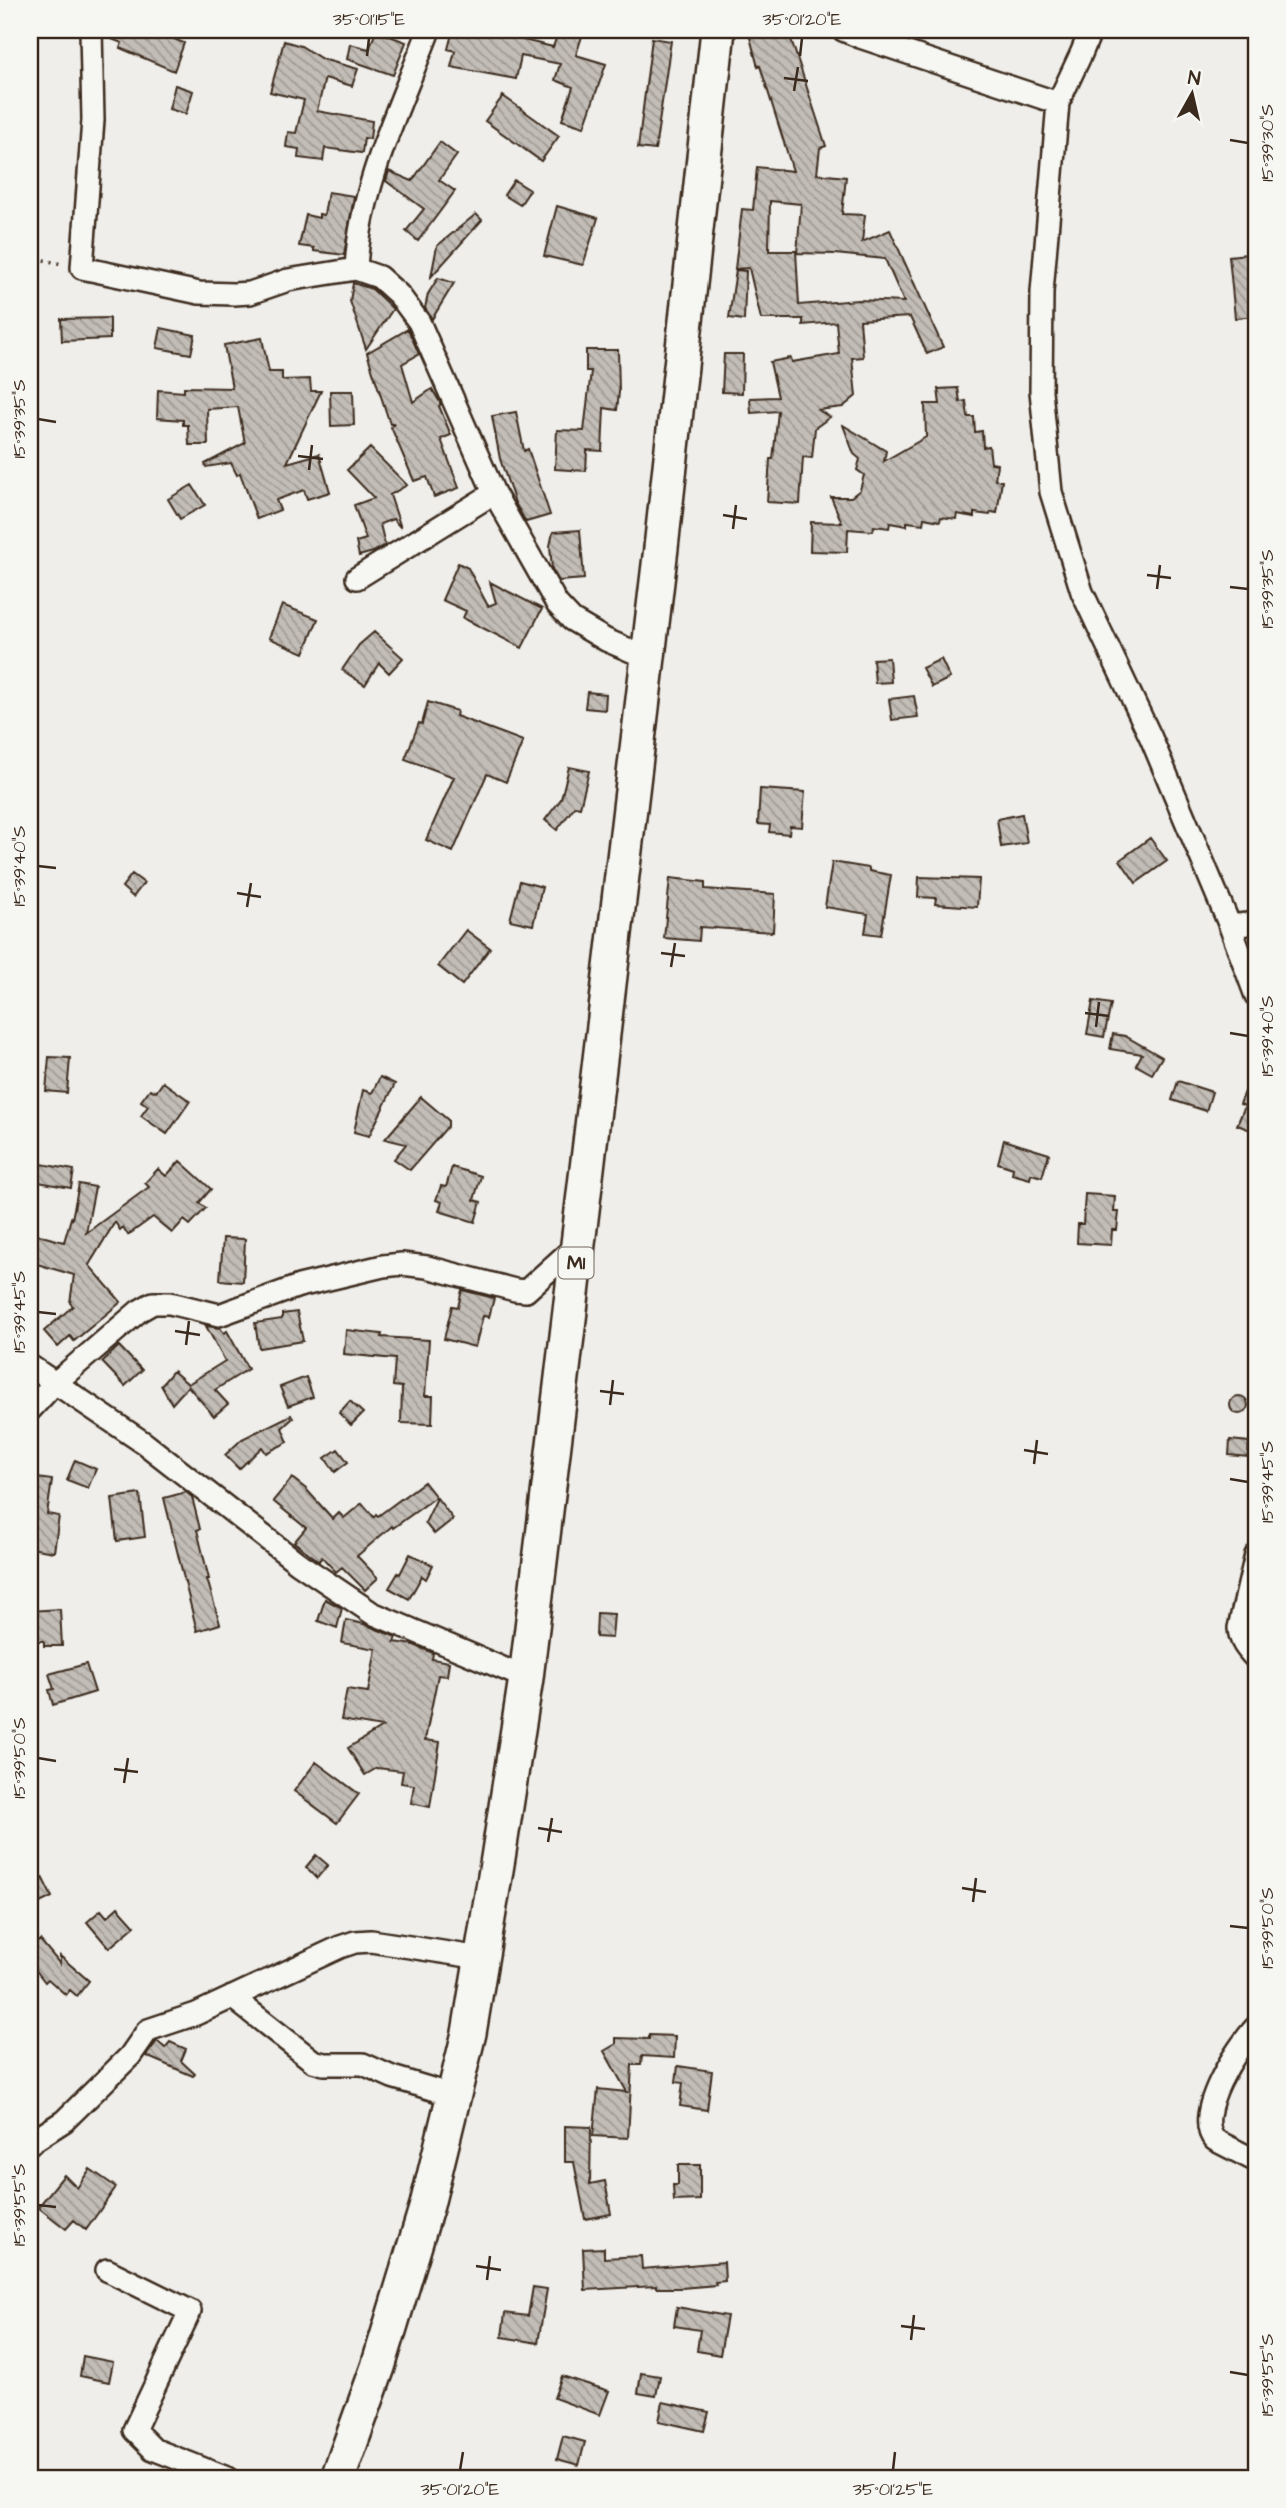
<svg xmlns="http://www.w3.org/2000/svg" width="1286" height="2508" viewBox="0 0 1286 2508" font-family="'Architects Daughter',sans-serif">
<defs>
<pattern id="building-back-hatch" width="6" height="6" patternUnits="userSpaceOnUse" patternTransform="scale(1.75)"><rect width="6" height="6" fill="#c2bdb7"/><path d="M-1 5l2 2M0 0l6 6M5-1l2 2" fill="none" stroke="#9f9a94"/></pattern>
</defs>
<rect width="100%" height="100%" fill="#efeeea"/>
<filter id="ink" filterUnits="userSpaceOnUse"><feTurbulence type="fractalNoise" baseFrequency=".0143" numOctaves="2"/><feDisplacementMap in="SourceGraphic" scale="14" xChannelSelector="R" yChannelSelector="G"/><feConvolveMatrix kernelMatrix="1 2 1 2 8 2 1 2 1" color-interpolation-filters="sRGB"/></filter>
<g filter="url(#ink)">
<path fill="url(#building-back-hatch)" stroke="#3b2a1e" stroke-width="2" fill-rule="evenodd" d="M104 30H152L184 43 174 71 120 48 122 43 104 36Z
M453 30H475L496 35 497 30H512L511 37 553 47 559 30H584L576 55 606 64 584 127 562 120 573 87 555 80 560 64 521 56 516 79 451 67 455 51 448 49Z
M748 30H788L826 146 820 148 817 174 846 177 842 214 865 215 862 242 890 230 943 347 927 354 910 317 860 320 863 357 852 358 856 396 843 407 818 410 830 417 815 428 812 458 803 457 800 504 767 502 770 459H773L778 411 751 413 750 398 778 397 770 362 791 358 792 362 839 354 836 322 803 325V319H761L749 268 735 269 742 209 753 210 757 167 793 171 760 66 758 67ZM770 201 801 204 797 253 835 254 885 259 904 302 858 300 799 305 796 251H769Z
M376 31 406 42 393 75 347 59 350 44 369 49Z
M652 38 671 41 655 150 638 148Z
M284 41 301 46 322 59 358 69 352 86 325 78 317 111 372 121 370 139 364 138 362 153 325 148 323 161 298 158 299 149 286 147 288 132 296 133 304 100 270 92Z
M175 85 193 91 186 114 169 109Z
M503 96 559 136 541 161 485 121Z
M440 142 457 155 439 180 455 191 418 241 406 231 424 209 386 181 389 171 412 181Z
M514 180 530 190 520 205 504 195Z
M328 192 354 196 344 255 314 251V248L299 246 306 215 319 218V214L324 215Z
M557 206 598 218 583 265 544 256Z
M476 214 482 220 431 277 437 246Z
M1256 253V316L1235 318 1229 256Z
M736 270 746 271 744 320 729 318Z
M438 278 454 283 432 319 425 308 428 294Z
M353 283 372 289 393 309 366 349 350 301Z
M110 318V339L62 341 61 319Z
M161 328 195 335 191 354 157 348Z
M408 329 419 354 402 364 413 402 432 389 441 404 439 406 451 435 441 439 459 488 434 497 427 477 414 481 391 427 394 424H390L367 353Z
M262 338 269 372H282V380L310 379 311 391H321L287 463 319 454 330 492 307 499 304 490 276 500 280 510 257 519 240 473 237 475 231 463 206 467 205 464 245 443 238 407 207 409 208 445H189L188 425H183V420L157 418 158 390 184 392V387L232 388 224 345Z
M586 350H618L619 392 617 410 604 408 602 451 587 450 586 471 555 469 557 430 584 431 591 371H586Z
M724 354H743L742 393 722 392Z
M958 388 960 402 966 401 968 417H974L975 432 982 431 983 447 989 446 991 463 997 464 995 480 1002 481 997 513 991 512 990 515 974 513V517L957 514 956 519 941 517 940 521 924 518 923 524 907 522V526L890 523 889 528 874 526 873 531 848 529 847 552 810 551 811 522 842 523 831 497H851L860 490 864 475 857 470 860 459 854 454 843 425 886 451 884 461 926 437 925 404H940L938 389Z
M330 391H353L354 425 331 426Z
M516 412 524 451 528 449 550 515 526 522 515 503 500 459 492 416Z
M370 448 407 485 390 495 401 528 393 519 380 524 385 545 373 552 359 556 356 542 366 539 354 505 374 498 347 470Z
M192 485 205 505 180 519 168 499Z
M580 530 584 579 559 581 552 569 550 546 553 532Z
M458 563 468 568 488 606 496 603 490 582 542 609 522 648 463 618 466 611 442 600Z
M282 605 318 619 304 653 269 638Z
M374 632 403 658 389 673 379 663 365 685 342 670 359 645Z
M889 658 891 682 875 683 873 659Z
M941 659 950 678 932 687 922 668Z
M587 692 606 694 605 710 585 708Z
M914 696 918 717 892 720 889 699Z
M428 702 457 711 456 716 523 741 506 782 487 774 453 852 426 840 454 777 405 759 419 723 422 724Z
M569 767 589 771 580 807 575 806 557 830 545 820 561 799Z
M760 789 805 792 802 827 790 826 789 834 769 832 770 825 758 824Z
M1022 814 1027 843 1001 847 997 819Z
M1150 838 1167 861 1136 883 1120 860Z
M832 862 869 868V871L891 875 881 935 865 933 868 914 825 907Z
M132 874 144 883 133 897 122 887Z
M919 877 979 879 977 907 935 904 936 898 918 897Z
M670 878 705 882V889L775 894 773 932 700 927 699 941 664 938Z
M520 881 542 887 533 925 510 920Z
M466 930 490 948 462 985 438 966Z
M1093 1001 1111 1004 1104 1037 1087 1034Z
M1113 1034 1125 1036 1162 1057 1152 1074 1136 1065 1142 1054 1110 1049Z
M49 1057 70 1058 67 1093 46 1091Z
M1256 1065V1132L1237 1125 1245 1106 1240 1104Z
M380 1077 395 1084 369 1136 354 1132 363 1090 372 1093Z
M1178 1081 1212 1092 1206 1111 1172 1100Z
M163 1082 190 1101 167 1134 141 1116 148 1106 141 1101 150 1089 156 1092Z
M421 1097 448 1120V1126L410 1170 394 1159 406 1144 385 1139Z
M1004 1140 1049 1154 1042 1177 1031 1174 1030 1179 1012 1174 1013 1168 998 1163Z
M180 1161 211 1189 199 1203 206 1208 190 1225 184 1220 172 1233 153 1217 128 1235 123 1227 120 1230 115 1222 89 1265 121 1302 74 1341 70 1336 58 1347 44 1331 73 1306 70 1303 74 1275 30 1262V1249L34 1234 64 1242 71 1218 72 1219 79 1184 95 1187 86 1233 149 1187 145 1183 158 1169 166 1176Z
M36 1163 74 1170 71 1188 33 1181Z
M452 1167 481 1176 474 1200 481 1202 475 1222 439 1211 442 1202 436 1200 441 1186 446 1187Z
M1085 1194 1115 1196 1114 1212H1119L1117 1230H1112L1111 1245 1077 1243 1078 1224H1083Z
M223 1238 245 1239 243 1282 220 1280Z
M462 1290 494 1298 489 1317 483 1316 475 1347 444 1339 452 1306 458 1307Z
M297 1312 303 1341 259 1348 255 1323 282 1319V1314Z
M206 1326 220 1328 224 1333 227 1331 248 1369 215 1390 228 1404 214 1416 188 1386 172 1404 161 1385 173 1371 188 1384 225 1361Z
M346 1330 382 1334 381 1337 429 1340 425 1396H433L432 1424 401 1423 402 1387 393 1386 395 1359 344 1354Z
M119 1346 142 1370 125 1386 102 1362Z
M306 1377 313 1397 288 1406 280 1387Z
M1230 1405a9 9 0 1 1 18 0a9 9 0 1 1-18 0Z
M350 1401 363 1413 351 1425 339 1413Z
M291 1415 293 1418 282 1428 288 1442 266 1453 262 1447 239 1469 225 1455 242 1439Z
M1230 1440 1249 1442 1248 1457 1229 1455Z
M338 1449 348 1462 335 1472 325 1458Z
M75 1460 96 1469 88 1488 67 1480Z
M30 1477 52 1480 47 1514 59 1516 54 1552 30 1548Z
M292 1478 306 1489 333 1519 339 1513 344 1518 362 1503 374 1517 376 1514 378 1516 424 1482 436 1497 393 1528 392 1526 357 1556 378 1578 365 1590 342 1567 336 1572 322 1557 319 1561 294 1542 306 1528 273 1501Z
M186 1492 192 1497 200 1529 197 1530 209 1579H207L220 1624 197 1631 164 1498Z
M140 1494 145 1537 117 1541 112 1498Z
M437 1498 453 1519 434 1534 425 1523Z
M410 1554 433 1565 426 1579 422 1576 409 1599 389 1588 398 1573 400 1574Z
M325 1599 342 1608 337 1628 318 1621Z
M60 1609 62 1646H44V1641H30V1611Z
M597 1613 614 1614 612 1638 596 1637Z
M346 1620 364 1624 396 1637 394 1642 414 1645 433 1653 432 1659 449 1662 447 1676 438 1675 425 1740 440 1742 430 1807 411 1803 414 1785 401 1783 403 1771 377 1768 365 1775 348 1748 382 1727 341 1720 347 1689 368 1692 376 1649 342 1643Z
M86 1664 95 1692 53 1705 49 1690 54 1689 49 1674Z
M316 1762 359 1794 337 1823 294 1791Z
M316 1855 328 1865 317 1878 306 1867Z
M42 1877 52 1897 30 1908V1883Z
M118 1907 135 1926 109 1948 87 1922 101 1910 107 1917Z
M40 1940 60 1964V1956L89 1981 77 1996 70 1990 66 1995 48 1979 45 1982 30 1963V1948Z
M649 2035 675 2036 674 2058 642 2056 641 2065H632L628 2138 593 2136 598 2089 627 2092 604 2051 616 2044V2038L649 2039Z
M157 2041 165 2048 170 2042 186 2049 181 2061 195 2074 193 2076 146 2056Z
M678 2066 712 2071 707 2110 680 2106 683 2083 676 2082Z
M565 2126 591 2127 590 2184 605 2181 611 2214 585 2219 574 2162H565Z
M678 2165H700V2200L674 2201 673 2185H678Z
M90 2169 116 2187 86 2230 74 2220 66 2229 38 2207 64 2175 77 2188Z
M604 2248V2258L641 2256 642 2269 724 2262 725 2281 715 2282 716 2285 681 2288H656V2286L585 2290 583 2249Z
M533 2287 547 2289 538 2343 502 2337 505 2313 528 2316Z
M677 2307 727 2316 720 2355 697 2351 700 2330 674 2326Z
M83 2356 113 2362 109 2382 80 2376Z
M641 2373 660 2376 656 2396 638 2393Z
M562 2376 609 2391 600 2415 554 2398Z
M663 2402 709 2412 704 2431 659 2421Z
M563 2436 585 2442 579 2465 557 2459Z"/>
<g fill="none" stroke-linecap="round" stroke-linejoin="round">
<g stroke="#3b2a1e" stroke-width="26">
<path id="minor" d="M91 30 93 120 82 268 199 293 234 294 250 293 288 280 356 269C360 185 400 107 429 30
M843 30 860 37 1058 103 1042 292 1041 391 1051 492 1082 592 1151 738 1230 926 1256 996
M1058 103 1081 54 1091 30
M356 269 379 277 399 295 419 322 494 493 557 604 572 620 606 640 648 658
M357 578 494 493
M1230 926 1256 923
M30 1366 144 1443 298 1563 372 1613 526 1678
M30 1410 54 1384 139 1311 153 1303H170L219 1315 299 1286 383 1266 402 1264 427 1267 515 1290 526 1291 578 1244
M1256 1555 1239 1628C1240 1642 1247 1649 1256 1659
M232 1997 313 2061 324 2064H363L392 2077 455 2096
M1256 2027C1238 2046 1192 2115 1215 2140L1256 2161
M30 2143 64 2121 130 2056 148 2030 196 2014 340 1947 355 1942 371 1941 481 1958
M107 2270 190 2311 134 2430 153 2449 227 2478"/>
</g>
<g stroke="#3b2a1e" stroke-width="38">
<path id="trunk" d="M338 2478 378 2367 427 2205 469 2033 498 1858 526 1678 578 1244 661 548 718 30"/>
</g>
<path stroke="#3b2a1e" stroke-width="3.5" stroke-dasharray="2 5" stroke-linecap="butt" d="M30 257 62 264"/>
<use href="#minor" stroke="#f6f6f2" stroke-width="21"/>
<use href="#trunk" stroke="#f6f6f2" stroke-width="33"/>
</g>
</g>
<path fill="none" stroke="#3b2a1e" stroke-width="2.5" d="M367 56 369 38M800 56 802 38M784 78 808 81M794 91 798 67M1230 140 1248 143M38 419 56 422M298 456 323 459M309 470 312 445M723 515 747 519M733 529 736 505M1147 575 1171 578M1230 587 1248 589M1157 589 1160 565M38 866 56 868M237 893 261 897M247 907 251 883M661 953 685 956M671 967 675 943M1085 1013 1109 1016M1096 1027 1099 1002M1230 1033 1248 1036M38 1312 56 1314M175 1331 200 1335M186 1345 189 1321M600 1391 624 1394M610 1405 613 1380M1024 1450 1048 1454M1034 1464 1037 1440M1230 1479 1248 1482M38 1758 56 1761M114 1769 138 1772M124 1783 128 1758M538 1828 562 1832M548 1842 552 1818M962 1888 986 1892M973 1902 976 1878M1230 1926 1248 1928M38 2205 56 2207M476 2266 501 2270M487 2280 490 2256M901 2326 925 2329M911 2340 914 2315M1230 2372 1248 2375M460 2470 463 2452M893 2470 895 2452"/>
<g text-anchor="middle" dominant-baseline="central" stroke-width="6" stroke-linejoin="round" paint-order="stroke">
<rect fill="#f6f6f2" stroke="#73675e" stroke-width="2" x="558.5" y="1247.5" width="35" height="31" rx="5"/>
<g font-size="19" font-weight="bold" fill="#3b2a1e">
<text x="576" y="1263">M1</text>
</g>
</g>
<rect width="1286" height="2508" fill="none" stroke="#f6f6f2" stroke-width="77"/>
<g transform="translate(1192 94) rotate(8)" stroke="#f6f6f2" stroke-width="5" paint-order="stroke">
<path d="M0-5L12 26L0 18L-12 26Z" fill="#3b2a1e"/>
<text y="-10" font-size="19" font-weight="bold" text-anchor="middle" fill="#3b2a1e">N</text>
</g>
<rect x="38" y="38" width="1210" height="2432" fill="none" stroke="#3b2a1e" stroke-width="2.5"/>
<g font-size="18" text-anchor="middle" fill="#3b2a1e">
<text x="369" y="25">35°01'15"E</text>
<text x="802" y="25">35°01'20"E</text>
<text transform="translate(1267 143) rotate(-90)" y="6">15°39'30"S</text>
<text transform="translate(19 419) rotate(-90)" y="6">15°39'35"S</text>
<text transform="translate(1267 589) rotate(-90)" y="6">15°39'35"S</text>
<text transform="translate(19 866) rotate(-90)" y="6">15°39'40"S</text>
<text transform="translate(1267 1036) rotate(-90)" y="6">15°39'40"S</text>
<text transform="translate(19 1312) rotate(-90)" y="6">15°39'45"S</text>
<text transform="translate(1267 1482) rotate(-90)" y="6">15°39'45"S</text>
<text transform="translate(19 1758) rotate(-90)" y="6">15°39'50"S</text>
<text transform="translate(1267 1928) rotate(-90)" y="6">15°39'50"S</text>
<text transform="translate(19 2205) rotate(-90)" y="6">15°39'55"S</text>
<text transform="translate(1267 2375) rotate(-90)" y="6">15°39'55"S</text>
<text x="460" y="2495">35°01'20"E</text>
<text x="893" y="2495">35°01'25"E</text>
</g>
</svg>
